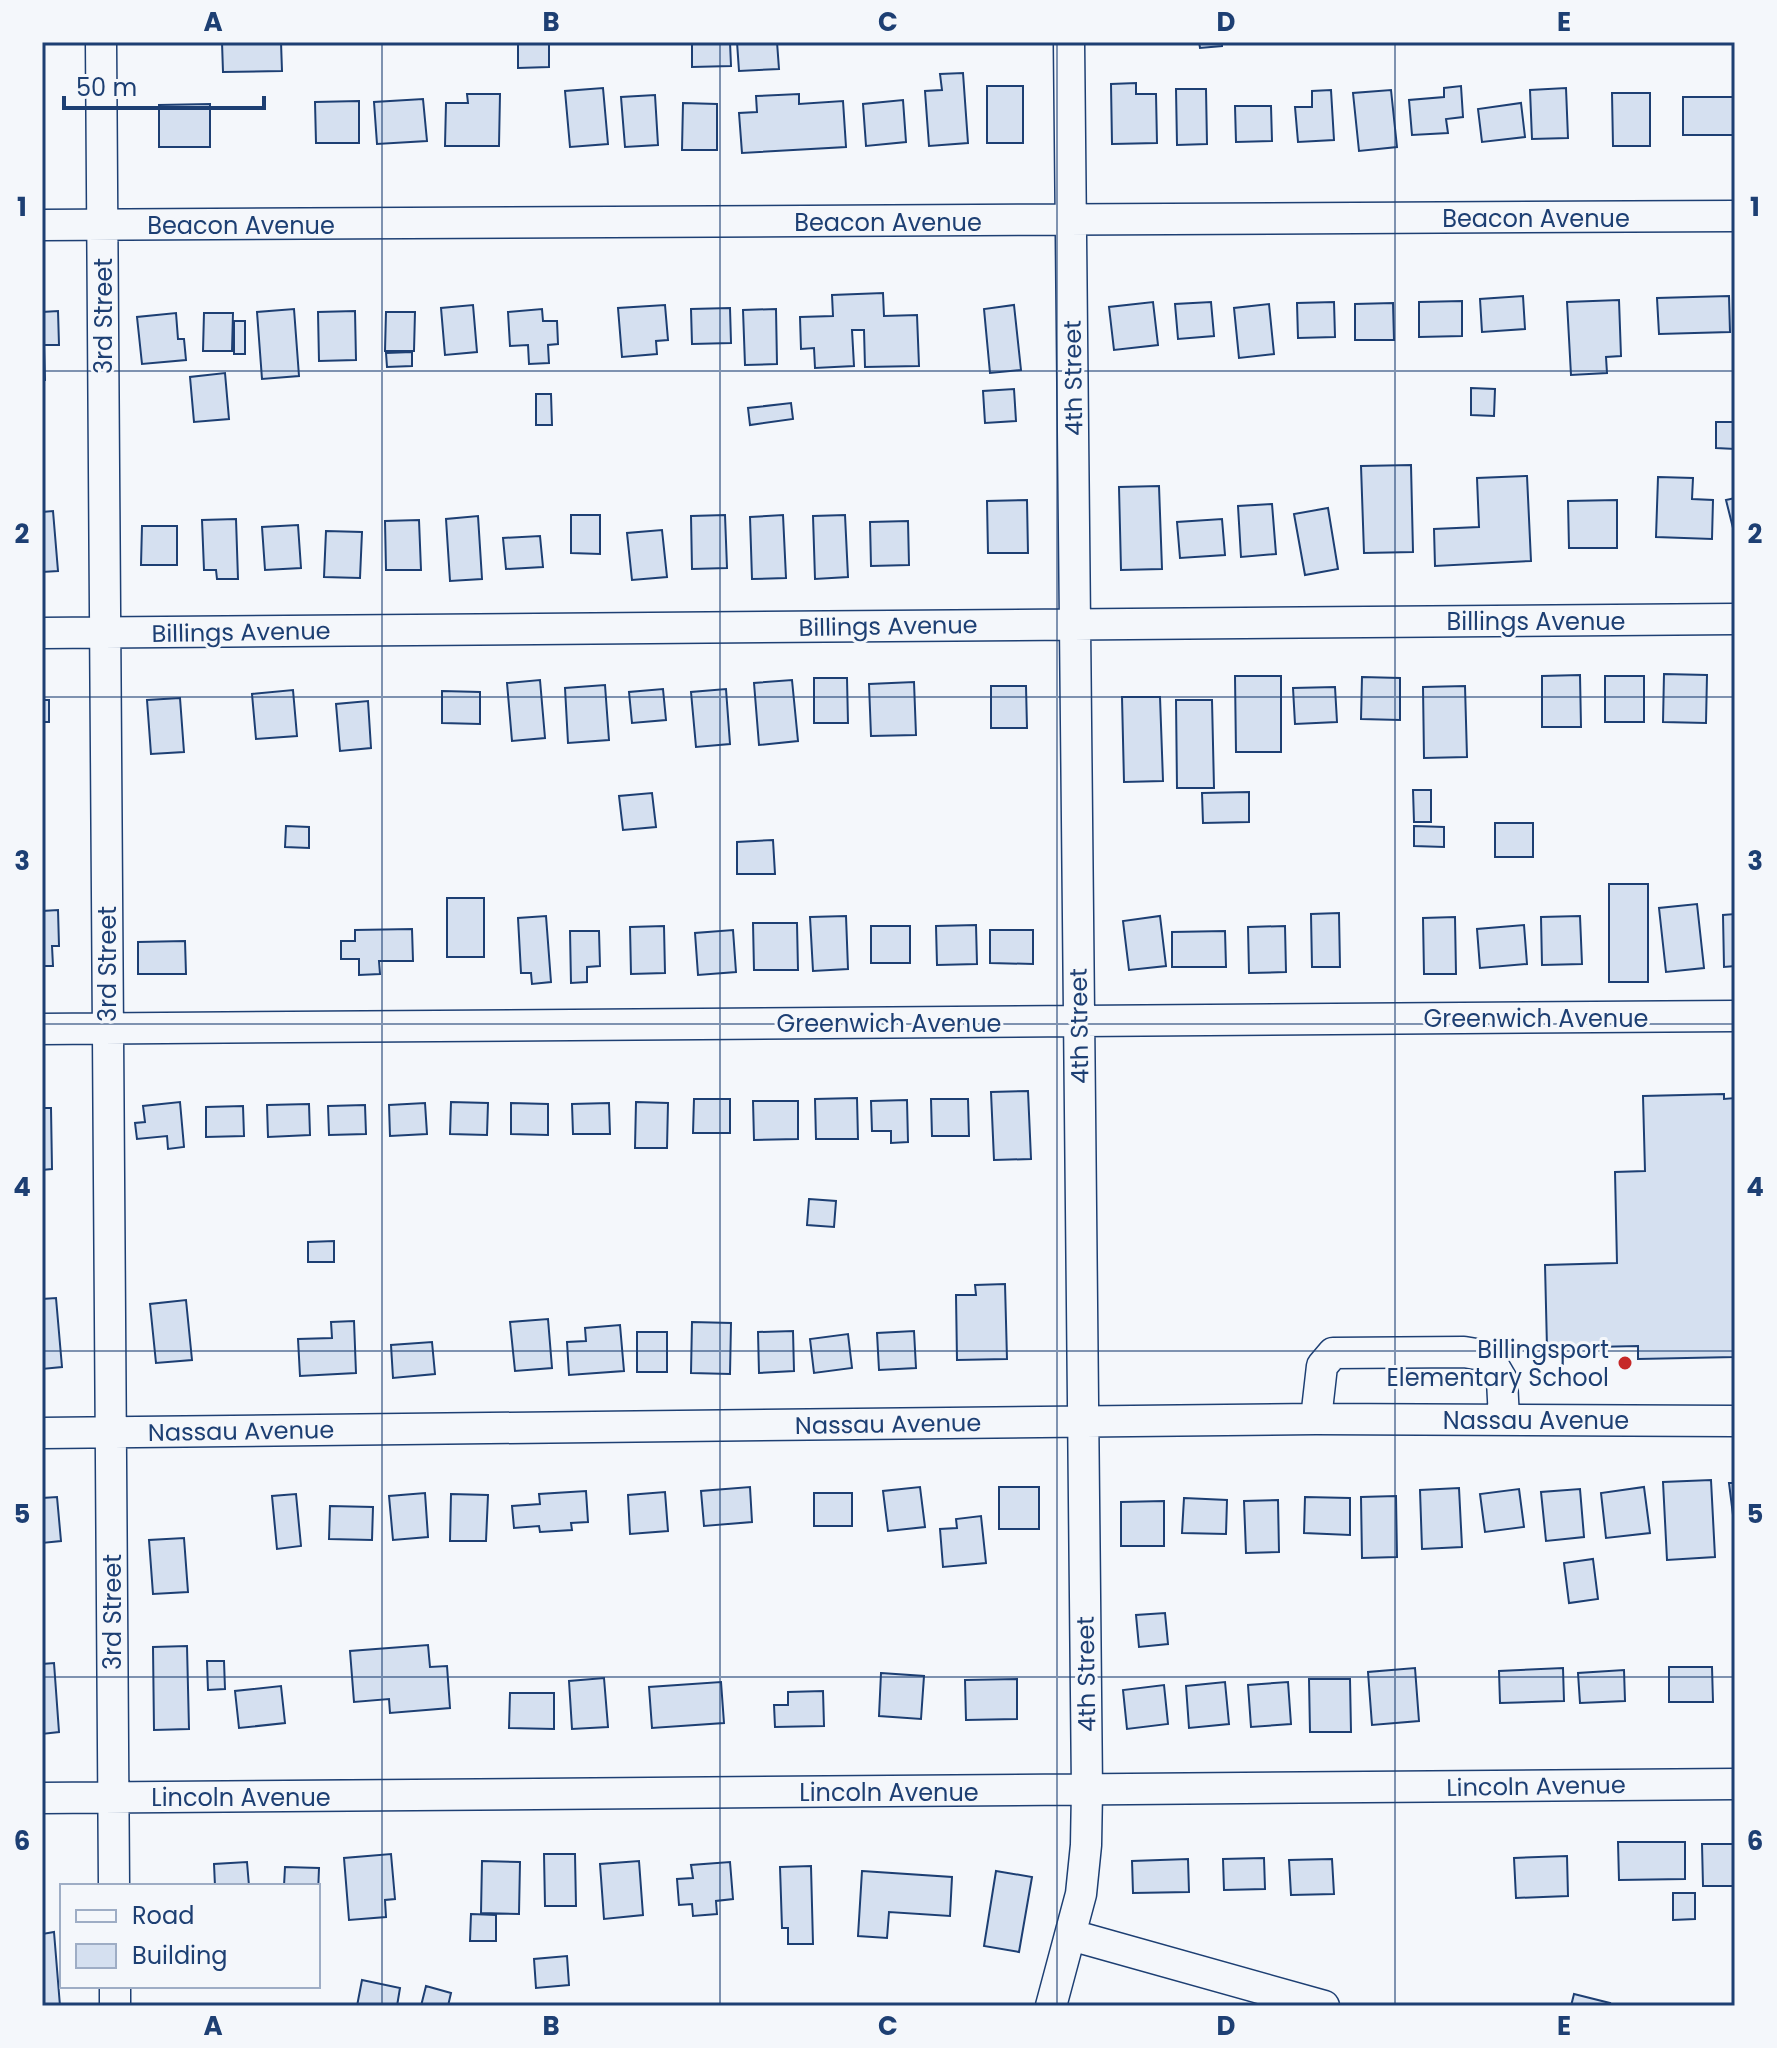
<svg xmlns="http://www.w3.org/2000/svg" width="1777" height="2048" viewBox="0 0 1777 2048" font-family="Poppins,sans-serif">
<rect width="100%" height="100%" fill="#f4f7fb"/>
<path fill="#d5e0f0" stroke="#1d3f73" stroke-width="2" d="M222 42H281L282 71 223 72Z
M518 42H549V67L518 68Z
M692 42H730L731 66 692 67Z
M737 42H777L779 69 739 71Z
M1199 42H1222V46L1200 48Z
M963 73 968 143 929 146 925 91 942 90 940 74Z
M1136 83V94H1156L1157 143 1112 144 1111 84Z
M987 86H1023V143H987Z
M1461 86 1463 117 1446 119 1448 133 1412 135 1409 100 1444 97V88Z
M603 88 608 144 570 147 565 91Z
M1566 88 1568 138 1532 139 1530 90Z
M1176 89H1206L1207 144 1177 145Z
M1331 90 1334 140 1298 142 1295 107H1312V91Z
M1391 90 1397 147 1359 151 1353 93Z
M1612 93H1650V146H1613Z
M467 94H500L499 146H445L446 103H468Z
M799 94V104L843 101 846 147 742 153 739 113 757 112 756 96Z
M655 95 658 145 625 147 621 97Z
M1683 97H1735V135H1683Z
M423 99 427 141 377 144 374 102Z
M903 100 906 142 866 146 863 104Z
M359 101V143H316L315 102Z
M683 103 717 104V150H682Z
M1521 103 1525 137 1482 142 1478 109Z
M210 104V147H159V105Z
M1235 106H1271L1272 141 1236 142Z
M883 293 884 316 917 315 919 366 865 367 864 330H852L854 366 815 368 814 348 801 349 800 317 833 316 832 295Z
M1523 296 1525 329 1482 332 1480 299Z
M1729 296 1730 332 1659 334 1657 298Z
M1619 300 1621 356 1606 357 1607 373 1571 375 1567 302Z
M1462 301V336L1419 337V302Z
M1153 302 1158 345 1114 350 1109 307Z
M1211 302 1214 336 1178 339 1175 304Z
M1334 302 1335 337 1298 338 1297 303Z
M1393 303 1394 340H1355V304Z
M1269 304 1274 354 1239 358 1234 308Z
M473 305 477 352 445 355 441 308Z
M665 305 668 340 656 341 657 354 622 357 618 308Z
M1014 305 1021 370 990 373 984 309Z
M730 308 731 343 692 344 691 309Z
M294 309 299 376 262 379 257 312Z
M542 309 543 321H557L558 344 548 345 549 363 529 364 528 345 510 346 508 312Z
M776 309 777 364 745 365 743 310Z
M58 311 59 345H44L45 380H42V312Z
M355 311 356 360 319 361 318 312Z
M386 312H415L414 351H385Z
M176 313 178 339H184L186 360 142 364 137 317Z
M204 313H233L232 351H203Z
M234 321H245V354H234Z
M412 352V366L387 367 386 353Z
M225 373 229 419 194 422 190 377Z
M1471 388 1495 389 1494 416 1471 415Z
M1014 389 1016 421 985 423 983 391Z
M536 394H551L552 425H536Z
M791 403 793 419 750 425 748 408Z
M1716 422H1735V449L1716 448Z
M1411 465 1413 552 1364 553 1361 466Z
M1527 476 1531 561 1435 566 1434 529 1479 527 1477 478Z
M1658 477 1693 478 1692 499 1713 500 1712 539 1656 537Z
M1159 486 1162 569 1121 570 1119 487Z
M1735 498V536L1726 500Z
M1027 500 1028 553H988L987 501Z
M1617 500V548H1569L1568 501Z
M1272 504 1276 554 1241 557 1238 506Z
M1328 508 1338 569 1305 575 1294 514Z
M53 511 58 571 42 572V512Z
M571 515H600V554L571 553Z
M725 515 727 568 692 569 691 516Z
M783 515 786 578 752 579 750 517Z
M845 515 848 577 815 579 813 516Z
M478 516 482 579 450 581 446 519Z
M236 519 238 579H217L216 570H204L202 520Z
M1222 519 1225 555 1180 558 1177 522Z
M419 520 421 570H386L385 521Z
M908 521 909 565 871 566 870 522Z
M298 525 301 568 265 570 262 527Z
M142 526H177V565H141Z
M662 530 667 577 632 580 627 533Z
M326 531 362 532 360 578 324 577Z
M540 536 543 567 506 569 503 538Z
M1664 674 1707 675 1706 723 1663 722Z
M1580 675 1581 727H1542V676Z
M1235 676H1281V752H1236Z
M1605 676H1644V722H1605Z
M1362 677 1400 678V720L1361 719Z
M814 678H847L848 723H814Z
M540 680 545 738 512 741 507 683Z
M792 680 798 741 759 745 754 683Z
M914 682 916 735 871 736 869 684Z
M605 685 609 740 568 743 565 688Z
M991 686H1026L1027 728H991Z
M1465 686 1467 757 1424 758 1423 687Z
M1335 687 1337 722 1295 724 1293 688Z
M663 689 666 720 632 723 629 692Z
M726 689 730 744 696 747 691 692Z
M293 690 297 736 256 739 252 694Z
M442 691 480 692V724L442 723Z
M1122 697H1160L1163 781 1124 782Z
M180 698 184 752 151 754 147 700Z
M42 700H49V722H42V729Z
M1176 700H1212L1214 788H1177Z
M368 701 371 748 340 751 336 704Z
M1413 790H1431V822H1414Z
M1249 792V822L1203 823 1202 793Z
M652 793 656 827 623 830 619 796Z
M1495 823H1533V857H1495Z
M286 826 309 827V848L285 847Z
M1414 826 1444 827V847L1414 846Z
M773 840 775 874H737V842Z
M1609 884H1648V982H1609Z
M447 898H484V957H447Z
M1697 904 1704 968 1666 972 1659 908Z
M58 910 59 946H52L53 966H42V911Z
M1339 913 1340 967H1312L1311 914Z
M1735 914V966L1724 967 1723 915Z
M546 916 551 982 532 984 531 973H521L518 918Z
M846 916 848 969 813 971 810 917Z
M1160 916 1166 966 1129 970 1123 921Z
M1580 916 1582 964 1542 965 1541 917Z
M1455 917 1456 974H1424L1423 918Z
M753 923H797L798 970H754Z
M976 925 977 964 937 965 936 926Z
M1524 925 1527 964 1480 968 1477 929Z
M664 926 665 973 631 974 630 927Z
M871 926H910V963H871Z
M1285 926 1286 972 1249 973 1248 927Z
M412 929 413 961H379L380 974 359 975V959H341V941H355V930Z
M733 930 736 972 698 975 695 933Z
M990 930H1033V964L990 963Z
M570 931H599L600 966 587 967V982L571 983Z
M1225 931 1226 967H1172V932Z
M185 941 186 974H138V942Z
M1028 1091 1031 1159 994 1160 991 1092Z
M1724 1094V1099L1735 1098V1357L1638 1359V1346L1547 1348 1545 1265 1617 1263 1615 1172 1645 1171 1643 1096Z
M857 1098 858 1139H816L815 1099Z
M694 1099H730V1133H693Z
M931 1099H968L969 1136H932Z
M907 1100 908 1142 891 1143V1131H872L871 1101Z
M753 1101H798V1139L754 1140Z
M180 1102 184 1147 168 1149 167 1136 137 1139 135 1123 145 1122 143 1106Z
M451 1102 488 1103 487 1135 450 1134Z
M636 1102 668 1103 667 1148H635Z
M425 1103 427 1134 390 1136 389 1105Z
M511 1103 548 1104V1135L511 1134Z
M609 1103 610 1134H573L572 1104Z
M309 1104 310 1135 268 1137 267 1105Z
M365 1105 366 1134 329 1135 328 1106Z
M243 1106 244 1136 206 1137V1107Z
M42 1108H51L52 1169 42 1170Z
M809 1199 836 1201 834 1227 807 1225Z
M334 1241V1262H308V1242Z
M1005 1284 1007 1359 957 1360 956 1295H976L975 1285Z
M56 1298 62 1367 42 1369V1299Z
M186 1300 192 1360 156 1363 150 1304Z
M548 1319 552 1368 515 1371 510 1322Z
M354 1321 356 1373 300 1376 298 1339 332 1338 331 1322Z
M692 1322 731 1323 730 1374 691 1373Z
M620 1325 624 1371 569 1375 567 1342 586 1341 585 1328Z
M793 1331 794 1371 759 1373 758 1332Z
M914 1331 916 1368 879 1370 877 1333Z
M637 1332H667V1372H637Z
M848 1334 852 1368 814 1373 810 1339Z
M432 1342 435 1374 393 1378 391 1345Z
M1711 1480 1715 1557 1667 1560 1663 1482Z
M1729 1483H1735V1531Z
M750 1487 752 1522 704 1526 701 1491Z
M920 1487 925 1527 888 1531 883 1491Z
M999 1487H1039V1529H999Z
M1644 1487 1650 1533 1606 1538 1601 1493Z
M1459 1488 1462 1547 1422 1549 1420 1490Z
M1519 1489 1524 1527 1485 1532 1480 1494Z
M1580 1489 1584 1537 1546 1541 1541 1492Z
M586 1491 588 1522 571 1523 572 1530 540 1532 539 1526 514 1528 512 1506 540 1504 539 1494Z
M665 1492 668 1531 630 1534 628 1495Z
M425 1493 428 1537 393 1540 389 1496Z
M814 1493H852V1526H814Z
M296 1494 301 1546 277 1549 272 1496Z
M451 1494 488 1495 486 1541H450Z
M1396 1496 1397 1557 1362 1558 1361 1497Z
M57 1497 61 1541 42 1543V1498Z
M1305 1497 1350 1498V1535L1304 1533Z
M1184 1498 1227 1500 1226 1534 1182 1533Z
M1278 1500 1279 1552 1246 1553 1244 1501Z
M1164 1501V1546H1121V1502Z
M330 1506 373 1507 372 1540 329 1539Z
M981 1516 986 1563 943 1567 940 1529 957 1528 956 1519Z
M184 1538 188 1592 153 1594 149 1540Z
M1593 1559 1598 1599 1569 1603 1564 1563Z
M1165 1613 1168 1644 1139 1647 1136 1615Z
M428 1645 430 1667 447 1666 450 1708 390 1713 389 1699 354 1702 350 1651Z
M187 1646 189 1729 154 1730 153 1647Z
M207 1661H224L225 1689 208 1690Z
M54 1663 59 1732 42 1734V1664Z
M1669 1667H1712L1713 1702H1669Z
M1415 1668 1419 1721 1372 1725 1368 1672Z
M1563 1668 1564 1701 1500 1703 1499 1671Z
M1624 1670 1625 1701 1580 1703 1578 1673Z
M881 1673 924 1676 921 1719 879 1716Z
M604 1678 608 1727 572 1729 569 1681Z
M1017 1679V1719L966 1720 965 1680Z
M1309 1679H1350L1351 1732H1310Z
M721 1682 724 1723 652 1728 649 1687Z
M1225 1682 1229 1724 1189 1728 1186 1686Z
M1288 1682 1291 1724 1251 1727 1248 1685Z
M1164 1685 1168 1724 1127 1729 1123 1690Z
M281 1686 285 1723 239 1728 235 1691Z
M823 1691 824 1726 775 1727 774 1705H788V1692Z
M510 1693H554V1729L509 1728Z
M1618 1842H1685V1879L1619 1880Z
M1702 1844H1735V1886H1703Z
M391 1854 395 1899 385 1900 386 1917 349 1920 344 1858Z
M544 1854H575L576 1906H545Z
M1567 1856 1568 1896 1516 1898 1514 1858Z
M1264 1858 1265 1889 1224 1890 1223 1859Z
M1188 1859 1189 1892 1133 1893 1132 1861Z
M1332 1859 1334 1894 1291 1895 1289 1860Z
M482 1861 520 1862 519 1914 481 1913Z
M639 1861 643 1915 604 1919 600 1864Z
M247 1862 249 1886H215L214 1864Z
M730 1862 733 1899 716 1901 717 1914 693 1916 692 1904 679 1905 677 1879 693 1878 691 1865Z
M811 1866 813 1944H788V1928H782L780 1867Z
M285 1867 319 1868 318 1894V1886H284Z
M862 1871 952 1877 950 1916 889 1912 887 1938 858 1936Z
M996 1871 1032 1877 1019 1952 984 1946Z
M1673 1893H1695V1919L1673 1920Z
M471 1914 496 1915V1941H470Z
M54 1932 60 2006H42V1934Z
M567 1956 569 1985 536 1988 534 1959Z
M362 1980 400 1988 397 2006H357Z
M426 1986 451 1993 448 2006H421Z
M1574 1994 1610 2003 1609 2006H1571Z"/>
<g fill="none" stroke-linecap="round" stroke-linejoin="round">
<g stroke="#1d3f73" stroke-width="33">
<path id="minor" d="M101 42 114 1886
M42 225 1735 216
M42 633 1735 619
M42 1029 1735 1016
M1316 1419 1322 1366 1333 1353 1464 1352 1488 1356 1502 1380 1504 1419
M42 1433 1316 1419 1735 1421
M42 1798 1735 1784
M1071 1935 1324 2006
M115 1986V2006
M1051 2006 1081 1894 1086 1845 1087 1790 1069 42"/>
</g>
<use href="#minor" stroke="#f4f7fb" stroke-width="30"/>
</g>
<path fill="none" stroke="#1d3f73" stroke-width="2" stroke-opacity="0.55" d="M382 42V2006M720 42V2006M1057 42V2006M1395 42V2006M42 371H1735M42 697H1735M42 1024H1735M42 1351H1735M42 1677H1735"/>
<circle fill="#c62828" stroke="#f4f7fb" stroke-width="3" cx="1625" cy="1363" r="8"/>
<g text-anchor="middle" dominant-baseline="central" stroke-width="6" stroke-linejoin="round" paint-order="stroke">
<g font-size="24" fill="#1d3f73" stroke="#f4f7fb">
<text x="1536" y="218">Beacon Avenue</text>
<text x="888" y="222">Beacon Avenue</text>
<text x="241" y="225">Beacon Avenue</text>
<text transform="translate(103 316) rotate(-90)">3rd Street</text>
<text transform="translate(1073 378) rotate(-91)">4th Street</text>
<text x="1536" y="621">Billings Avenue</text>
<text transform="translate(888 626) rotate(-1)">Billings Avenue</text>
<text transform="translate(241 632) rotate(-1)">Billings Avenue</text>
<text transform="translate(107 964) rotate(-90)">3rd Street</text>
<text x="1536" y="1018">Greenwich Avenue</text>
<text x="889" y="1023">Greenwich Avenue</text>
<text transform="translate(1079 1026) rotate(-91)">4th Street</text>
<text x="1536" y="1420">Nassau Avenue</text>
<text transform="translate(888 1424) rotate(-1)">Nassau Avenue</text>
<text transform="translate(241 1431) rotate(-1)">Nassau Avenue</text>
<text transform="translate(112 1612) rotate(-90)">3rd Street</text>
<text transform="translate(1086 1674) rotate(-91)">4th Street</text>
<text transform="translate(1536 1786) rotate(-1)">Lincoln Avenue</text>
<text x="889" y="1792">Lincoln Avenue</text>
<text x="241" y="1797">Lincoln Avenue</text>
</g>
<g font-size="24" fill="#1d3f73" stroke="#f4f7fb" text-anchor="end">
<text x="1609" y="1349">Billingsport<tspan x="1609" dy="28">Elementary School</tspan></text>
</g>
</g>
<rect width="1777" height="2048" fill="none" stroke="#f4f7fb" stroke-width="88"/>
<rect x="60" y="1884" width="260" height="104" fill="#f4f7fb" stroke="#9eadc5" stroke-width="2"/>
<rect x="76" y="1910" width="40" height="12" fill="#f4f7fb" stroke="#9eadc5" stroke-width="2"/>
<text x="132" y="1924" font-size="24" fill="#1d3f73">Road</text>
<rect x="76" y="1944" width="40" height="24" fill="#d5e0f0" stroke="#9eadc5" stroke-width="2"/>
<text x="132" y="1964" font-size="24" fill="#1d3f73">Building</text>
<path d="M64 96v12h200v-12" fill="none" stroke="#1d3f73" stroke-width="4"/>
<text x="76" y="96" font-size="24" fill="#1d3f73" stroke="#f4f7fb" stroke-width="6" paint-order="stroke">50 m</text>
<rect x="44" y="44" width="1689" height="1960" fill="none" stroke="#1d3f73" stroke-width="3"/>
<g font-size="26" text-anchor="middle" font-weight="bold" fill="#1d3f73">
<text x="213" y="31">A</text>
<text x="551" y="31">B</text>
<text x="888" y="31">C</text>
<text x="1226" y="31">D</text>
<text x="1564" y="31">E</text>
<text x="22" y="216">1</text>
<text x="1755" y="216">1</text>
<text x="22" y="543">2</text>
<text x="1755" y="543">2</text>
<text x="22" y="870">3</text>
<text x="1755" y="870">3</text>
<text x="22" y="1196">4</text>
<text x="1755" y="1196">4</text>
<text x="22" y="1523">5</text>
<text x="1755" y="1523">5</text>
<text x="22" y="1850">6</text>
<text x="1755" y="1850">6</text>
<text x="213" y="2035">A</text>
<text x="551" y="2035">B</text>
<text x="888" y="2035">C</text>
<text x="1226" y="2035">D</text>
<text x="1564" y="2035">E</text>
</g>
</svg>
